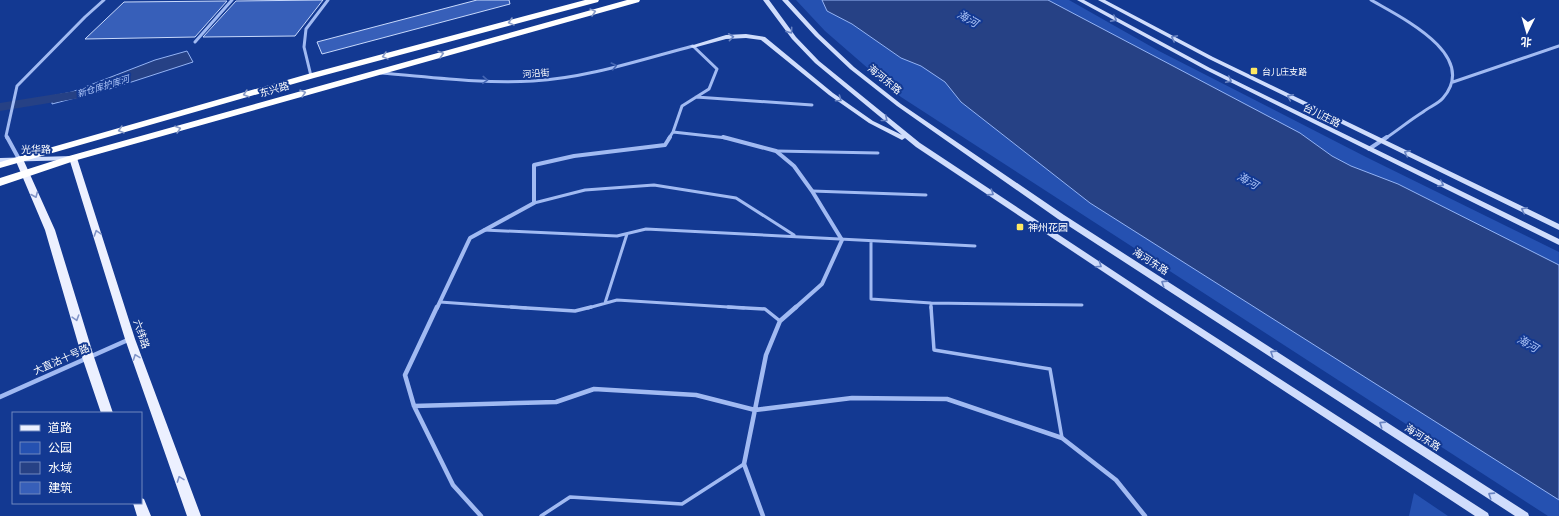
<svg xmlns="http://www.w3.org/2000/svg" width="1559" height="516" viewBox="0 0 1559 516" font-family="Barlow,'Noto Sans SC',sans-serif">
<rect width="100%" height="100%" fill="#133992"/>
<path fill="#2551b1" d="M796 0H1069L1159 51 1366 157 1559 252V516H1548L901 97 825 31Z
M1414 493 1448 516H1409Z"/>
<path fill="#264185" stroke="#93b3f5" d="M822 0H1048L1300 133 1332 156 1351 166 1398 184 1559 265V500L1090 203 961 102 945 82 921 66 901 58 852 24 827 11Z
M187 51 193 62 113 88 52 104V96L72 92 155 60Z"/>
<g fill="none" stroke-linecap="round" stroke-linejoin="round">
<path fill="#264185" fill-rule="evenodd" d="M75 91 80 92 82 95 80 98 0 111V103Z"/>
</g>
<path fill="#375fb9" stroke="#c8d9fc" d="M323 0 295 36 203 37 236 1Z
M477 0H509L510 4 322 54 317 42Z
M227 1 195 37 85 39 124 2Z"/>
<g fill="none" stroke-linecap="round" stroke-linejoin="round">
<path stroke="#a1baf2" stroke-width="3" d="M776 151 878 153
M812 191 926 195
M534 203 585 190 654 185 736 198 794 235
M484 230 617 236 646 229 975 246
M871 241V299L931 303V308
M440 302 526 308
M605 303 627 234
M931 303 1082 305
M588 308 617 300 744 308"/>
<path stroke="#a1baf2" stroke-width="3.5" d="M511 307 575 311 591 307
M728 307 765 309 780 321
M931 307 934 350 1050 369 1062 438
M541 516 570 497 682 504 744 464"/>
<path stroke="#a1baf2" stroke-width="3" d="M1371 0C1400 17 1480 55 1443 98 1438 104 1429 107 1423 112 1410 120 1398 130 1386 138
M195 42 232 0
M381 73C431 77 482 84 533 81 587 78 640 60 693 46L717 69 709 89 682 106 673 132 727 138
M311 76 304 47 306 29 328 0
M1453 82 1559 46
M696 97 812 105
M7 138 6 136 17 86 85 17 104 0
M669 138 673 132"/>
<path stroke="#a1baf2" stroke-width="4" d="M7 137 19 159
M723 137 776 151 794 166 812 191 842 240 822 284 795 308
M1369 149 1387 137
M437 308 470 238 534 203V165L574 156 665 145 670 137"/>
<path stroke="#a1baf2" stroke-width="4.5" d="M437 307 405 375 414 406 453 485 481 516
M0 397 130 339
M414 406 556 402 594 389 696 395 755 410 852 398 947 399 1062 438 1116 480 1145 516
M763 516 744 464 766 355 780 321 796 307"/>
<path fill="#d0ddfc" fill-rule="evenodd" d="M763 0H769L796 37 819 61 920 143 1156 299 1488 513 1489 516H1475L1150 303 916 147 905 138 902 140 900 139 869 123 829 95 761 40 746 38 726 39 693 48 690 46 726 35 746 34 765 37 833 93 873 121 902 135 815 63 792 39Z
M782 0H788L819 34 854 67 901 104 1064 215 1528 513 1529 516H1515L1058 219 897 106 850 69 815 36Z
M1077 0H1084L1210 68 1559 239V245L1206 70Z
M1098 0H1105L1213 57 1559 224V230L1209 59Z
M72 156 76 158 74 160 0 162V158Z"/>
<path fill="#ecf0ff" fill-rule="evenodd" d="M73 155 77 158 135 339 201 516H187L125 339 69 158Z
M19 156 23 159 55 230 94 357 113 413H101L82 357 45 230 15 159Z
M141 498 144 499 151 516H137L133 503H141Z"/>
<path fill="#fff" fill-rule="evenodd" d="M585 0H599L598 2 314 78 0 168V162L308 74Z
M627 0H640L639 2 77 160 0 186V178L69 156Z"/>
</g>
<defs><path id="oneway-chevron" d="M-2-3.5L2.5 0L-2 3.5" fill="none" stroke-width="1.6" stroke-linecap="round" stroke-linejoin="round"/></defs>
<g stroke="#899cc8">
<use href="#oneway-chevron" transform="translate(593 12) rotate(-15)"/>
<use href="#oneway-chevron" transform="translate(511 22) rotate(165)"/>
<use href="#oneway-chevron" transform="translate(441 54) rotate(-16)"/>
<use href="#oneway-chevron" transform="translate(385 56) rotate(165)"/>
<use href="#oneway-chevron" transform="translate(303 93) rotate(-16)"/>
<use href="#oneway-chevron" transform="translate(246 94) rotate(164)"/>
<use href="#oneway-chevron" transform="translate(178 129) rotate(-16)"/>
<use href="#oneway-chevron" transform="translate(121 130) rotate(164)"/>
</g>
<g stroke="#6883c2">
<use href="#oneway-chevron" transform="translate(1114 19) rotate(28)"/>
<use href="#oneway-chevron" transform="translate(790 31) rotate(55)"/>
<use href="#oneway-chevron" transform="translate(731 37) rotate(-6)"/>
<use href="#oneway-chevron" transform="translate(1174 38) rotate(-152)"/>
<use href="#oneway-chevron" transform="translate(1229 80) rotate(27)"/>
<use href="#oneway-chevron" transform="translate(1290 97) rotate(-154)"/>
<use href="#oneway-chevron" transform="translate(839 99) rotate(35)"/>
<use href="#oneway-chevron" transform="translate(885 119) rotate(39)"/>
<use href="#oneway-chevron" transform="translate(1407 153) rotate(-154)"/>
<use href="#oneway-chevron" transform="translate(1441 184) rotate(26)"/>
<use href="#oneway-chevron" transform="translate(991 193) rotate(33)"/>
<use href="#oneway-chevron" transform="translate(1524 210) rotate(-154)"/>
<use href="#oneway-chevron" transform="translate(1099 265) rotate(34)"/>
<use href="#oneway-chevron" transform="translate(1164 283) rotate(-147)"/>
<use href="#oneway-chevron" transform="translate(1273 353) rotate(-147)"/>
<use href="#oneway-chevron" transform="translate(1382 424) rotate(-147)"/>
<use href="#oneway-chevron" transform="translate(1491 495) rotate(-147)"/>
</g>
<g stroke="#4566b4">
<use href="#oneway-chevron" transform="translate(614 66) rotate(-13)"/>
<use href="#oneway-chevron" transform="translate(485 80) rotate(3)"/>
</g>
<g stroke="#8094c8">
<use href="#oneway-chevron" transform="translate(35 195) rotate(67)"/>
<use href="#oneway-chevron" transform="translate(97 233) rotate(-108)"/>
<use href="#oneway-chevron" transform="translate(76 318) rotate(73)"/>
<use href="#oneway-chevron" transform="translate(136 357) rotate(-110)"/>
<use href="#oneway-chevron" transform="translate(180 479) rotate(-110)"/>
</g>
<g fill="#ffe862" stroke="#133992" stroke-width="1.5">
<rect x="1250" y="67" width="8" height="8" rx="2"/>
<rect x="1016" y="223" width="8" height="8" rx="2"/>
</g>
<g text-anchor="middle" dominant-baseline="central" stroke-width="4" stroke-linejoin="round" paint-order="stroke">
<g font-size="9" fill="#fff" stroke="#133992" text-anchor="start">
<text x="1262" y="71">台儿庄支路</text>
</g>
<g font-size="9" fill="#fff" stroke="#133992">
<text transform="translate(536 73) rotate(-4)">河沿街</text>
</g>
<g font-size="9" font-style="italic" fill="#adc5f9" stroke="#133992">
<text transform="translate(103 86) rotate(-17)">新仓库护库河</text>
</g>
<g font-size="10" fill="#fff" stroke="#133992">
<text transform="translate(885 79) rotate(39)">海河东路</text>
<text transform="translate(274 89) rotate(-16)">东兴路</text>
<text transform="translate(1322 115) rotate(26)">台儿庄路</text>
<text transform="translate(36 149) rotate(-1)">光华路</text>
<text transform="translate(1151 261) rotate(33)">海河东路</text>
<text transform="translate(142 334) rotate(71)">六纬路</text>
<text transform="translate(61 359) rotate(-24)">大直沽十号路</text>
<text transform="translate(1423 437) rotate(33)">海河东路</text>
</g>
<g font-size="10" fill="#fff" stroke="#133992" text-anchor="start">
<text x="1028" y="227">神州花园</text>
</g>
<g font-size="11" font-style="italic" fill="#adc5f9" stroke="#133992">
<text transform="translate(968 18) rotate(30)">海河</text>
<text transform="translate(1248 180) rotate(30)">海河</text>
<text transform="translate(1528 343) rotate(30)">海河</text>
</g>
</g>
<rect x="12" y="412" width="130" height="92" fill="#133992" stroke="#7188be"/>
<rect x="20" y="425" width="20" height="6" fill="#ecf0ff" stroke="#7188be"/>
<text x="48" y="432" font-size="12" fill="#ffffff">道路</text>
<rect x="20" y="442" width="20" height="12" fill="#2551b1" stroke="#7188be"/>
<text x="48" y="452" font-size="12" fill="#ffffff">公园</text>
<rect x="20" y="462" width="20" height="12" fill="#264185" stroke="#7188be"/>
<text x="48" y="472" font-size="12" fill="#ffffff">水域</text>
<rect x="20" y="482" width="20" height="12" fill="#375fb9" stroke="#7188be"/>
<text x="48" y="492" font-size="12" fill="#ffffff">建筑</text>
<g transform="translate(1527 32) rotate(185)" stroke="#133992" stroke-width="3" paint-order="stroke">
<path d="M0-3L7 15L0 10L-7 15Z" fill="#ffffff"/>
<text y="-6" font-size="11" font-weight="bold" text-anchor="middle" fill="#ffffff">北</text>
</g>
</svg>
